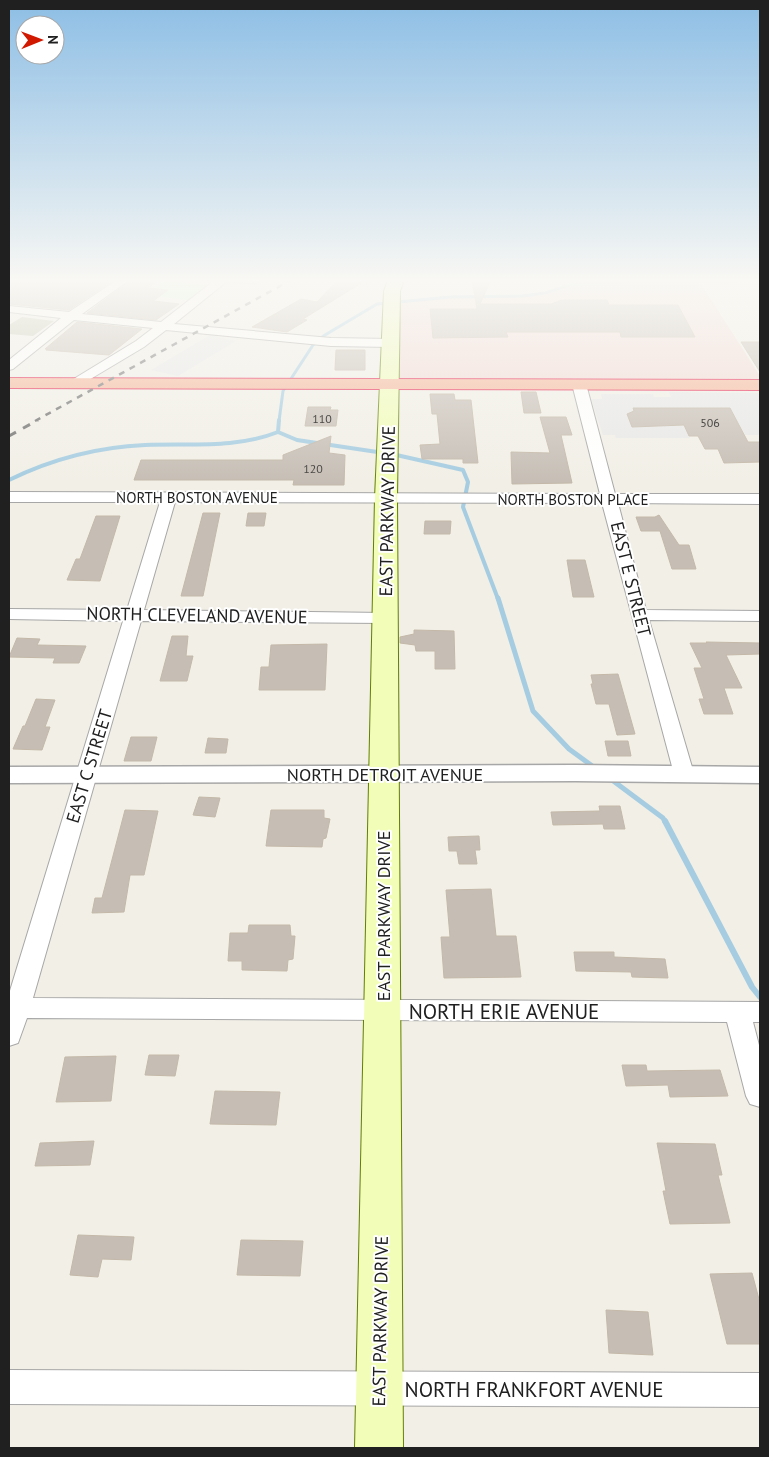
<svg xmlns="http://www.w3.org/2000/svg" width="769" height="1457" viewBox="0 0 769 1457" font-family="'PT Sans',sans-serif">
<rect width="100%" height="100%" fill="#f1efe6"/>
<path fill="#f3dad5" d="M660 280 699 281 760 376V385L390 384 392 300 522 296 545 293 569 285Z"/>
<path fill="#c4c7b1" d="M22 317 54 321 33 336 9 334V325Z"/>
<path fill="#c2fdce" d="M165 281 207 285 188 300 146 295Z"/>
<path fill="#e8e8e8" d="M210 335 236 341 178 376 151 370Z
M669 392 757 393 760 395V435H745L730 408H677L690 438H616L615 435H603L591 399H602L601 394H653L654 397H671Z"/>
<g fill="none" stroke-linecap="round" stroke-linejoin="round">
<path stroke="#a5cce1" stroke-width="3" d="M668 280 725 282 750 280
M279 421 283 391 313 345 325 335 377 304 450 297 522 296 545 293 569 285 660 280"/>
<path stroke="#a5cce1" stroke-width="4" d="M278 432 297 440 384 453
M392 454 463 470 468 482 463 507 498 599
M9 480C52 459 98 447 145 445 191 443 235 449 278 432L279 420"/>
<path stroke="#a5cce1" stroke-width="5" d="M498 598 533 711 569 749 595 768
M608 777 663 818 665 822"/>
<path stroke="#a5cce1" stroke-width="6" d="M665 821 752 987 760 997"/>
</g>
<path fill="#c6beb5" stroke="#c4b8a8" d="M9 280H114L69 310 9 304Z
M131 280H159L148 288 168 290 153 301 179 304 156 320 87 313Z
M338 280 363 282 303 319 307 320 287 332 252 327 301 299 317 302Z
M472 280H491L480 304H551L562 300H607L609 305H678L695 337H621L620 332H506L508 337 433 338 430 309H477Z
M77 322 142 329 109 355 46 350 48 349H45Z
M741 342H760V372Z
M336 350H365V370H335Z
M521 392H536L541 413H524Z
M430 394H454L455 400H471L478 463H463V459H422L420 445 440 444 437 414H432Z
M308 407H331L330 410H338L336 426H305Z
M633 408H730L748 442H760V462L724 463 718 449H705L698 436H689L684 425 632 427 627 414 634 411Z
M540 417H566L572 435H561L572 483 512 484 511 452 550 453Z
M331 436 329 453 345 455 344 485H293L294 480H134L141 460H283V455Z
M203 513H220L203 596H181Z
M248 513H266L264 526H246Z
M659 515 679 545H689L696 569H672L660 531H641L636 517H655Z
M96 516H120L100 581 67 580 76 559H80Z
M425 521H451L450 534H424Z
M567 560H585L594 597H573Z
M414 630 454 631 455 669H435V651H416L415 645 400 643V637L414 634Z
M172 636H188L186 656H193L187 681H160Z
M17 638 40 639 37 645 86 646 79 663H53L55 658 9 657Z
M706 642 760 643V654L726 655 742 688H724L733 714H704L699 699H704L694 668H702L690 643H707Z
M327 644 325 690H259L261 667H269L271 645Z
M618 674 635 734 617 735 609 704H596L591 684H593L591 675Z
M36 699 55 700 45 727H50L42 750 13 749 23 726H25Z
M131 737H157L151 761H124Z
M208 738 228 739 226 753H205Z
M605 741H628L631 756H608Z
M199 797 220 798 215 817 193 815Z
M599 806H620L625 829H604L603 824 553 825 551 812 600 811Z
M125 810 158 811 144 875H130L124 912 92 913 95 898H102Z
M271 810H324V818L330 819 326 838 323 839 322 847 266 846Z
M479 836 480 850H475L477 864H459L457 851H449L448 837Z
M491 889 496 936H516L521 977 444 978 441 937H450L446 890Z
M249 925H290L291 936H295L293 959 288 960 287 971 242 970V961H228L230 933H248Z
M574 952H614V957L665 959 668 978 632 977 631 972 576 971Z
M149 1055H179L175 1076 145 1075Z
M116 1056 111 1101 56 1102 65 1057Z
M622 1065H646L647 1071 720 1070 728 1096 670 1097 668 1085 626 1086Z
M215 1091 280 1092 276 1125 210 1124Z
M94 1141 90 1165 35 1166 40 1143Z
M657 1143 715 1144 722 1175H718L730 1223 670 1224 663 1191H666Z
M78 1235 134 1237 131 1260 102 1259 98 1277 70 1275Z
M241 1240 303 1241 300 1276 237 1275Z
M752 1273 760 1303V1344H727L710 1274Z
M606 1310 648 1312 653 1355 609 1353Z"/>
<g fill="none" stroke-linecap="round" stroke-linejoin="round">
<g stroke="#a7a7a7" stroke-width="2">
<path id="minor" d="M117 280H129L82 314 161 322 215 280H261L256 283 226 282 174 324 331 338 391 339 397 343 391 347 331 346 166 330 144 347 77 387 72 386 70 383 72 380 136 341 153 328 74 320 13 369 9 370V360L61 318 9 312V306L69 312Z
M579 380 586 384 615 494H760V504L618 503 646 610 760 611V621L649 620 694 774 691 779 684 781 677 779 674 774 602 503 175 502 144 610 385 613 391 614 394 618 391 622 385 623 141 621 33 998 760 1002V1022H753L760 1049V1107L750 1104 746 1096 727 1022 27 1018 18 1043 9 1046V994L123 621 9 619V609L127 610 160 502H9V492L600 494 572 384Z
M9 1370 760 1373V1407L9 1404Z"/>
</g>
<g stroke="#a7a7a7" stroke-width="3">
<path id="tertiary" d="M575 765 760 767V783L575 781 9 783V767Z"/>
</g>
<g stroke="#627f00" stroke-width="2">
<path id="secondary" d="M388 280H404L400 291 397 498 403 1448H355L375 498 384 291Z"/>
</g>
<g stroke="#e61d4a" stroke-width="2">
<path id="trunk" d="M9 378 760 380V390L9 388Z"/>
</g>
<use href="#minor" fill="#fff" fill-rule="evenodd"/>
<use href="#tertiary" fill="#fff" fill-rule="evenodd"/>
<use href="#secondary" fill="#f2fdb8" fill-rule="evenodd"/>
<use href="#trunk" fill="#f6b598" fill-rule="evenodd"/>
<path stroke="#6e6e6e" stroke-width="2.5" stroke-dasharray="6 6" stroke-linecap="butt" d="M35 421 291 280"/>
<path stroke="#6e6e6e" stroke-width="3" stroke-dasharray="8 8" stroke-linecap="butt" d="M9 436 38 420"/>
</g>
<linearGradient id="sky" x2="0" y2="1"><stop stop-color="#8dbee5"/><stop offset="0.58" stop-color="#f9f8f4"/><stop offset="1" stop-color="#f9f8f4" stop-opacity="0"/></linearGradient>
<rect width="769" height="484" fill="url(#sky)"/>
<g text-anchor="middle" dominant-baseline="central" stroke-width="4" stroke-linejoin="round" paint-order="stroke">
<g font-size="12" fill="#4a4845">
<text x="322" y="418">110</text>
<text x="710" y="422">506</text>
<text x="313" y="468">120</text>
</g>
<g font-size="15" fill="#202020" stroke="#fff">
<text x="197" y="497">NORTH BOSTON AVENUE</text>
<text x="573" y="499">NORTH BOSTON PLACE</text>
</g>
<g font-size="18" fill="#202020" stroke="#fff">
<text transform="translate(387 511) rotate(-89)">EAST PARKWAY DRIVE</text>
<text transform="translate(631 579) rotate(76)">EAST E STREET</text>
<text transform="translate(197 615) rotate(1)">NORTH CLEVELAND AVENUE</text>
<text transform="translate(89 766) rotate(-73)">EAST C STREET</text>
<text x="385" y="774">NORTH DETROIT AVENUE</text>
<text transform="translate(383 916) rotate(-90)">EAST PARKWAY DRIVE</text>
<text transform="translate(380 1321) rotate(-89)">EAST PARKWAY DRIVE</text>
</g>
<g font-size="21" fill="#202020" stroke="#fff">
<text x="504" y="1011">NORTH ERIE AVENUE</text>
<text x="534" y="1389">NORTH FRANKFORT AVENUE</text>
</g>
</g>
<rect width="769" height="1457" fill="none" stroke="#202020" stroke-width="20"/>
<g transform="translate(40 40) rotate(89)"><circle r="24" fill="#ffffff" stroke="#a6a6a6"/>
<path d="M0-4L9 19L0 12L-9 19Z" fill="#d11800"/>
<text y="-8" font-size="14" font-weight="bold" text-anchor="middle" fill="#202020">N</text>
</g>
</svg>
